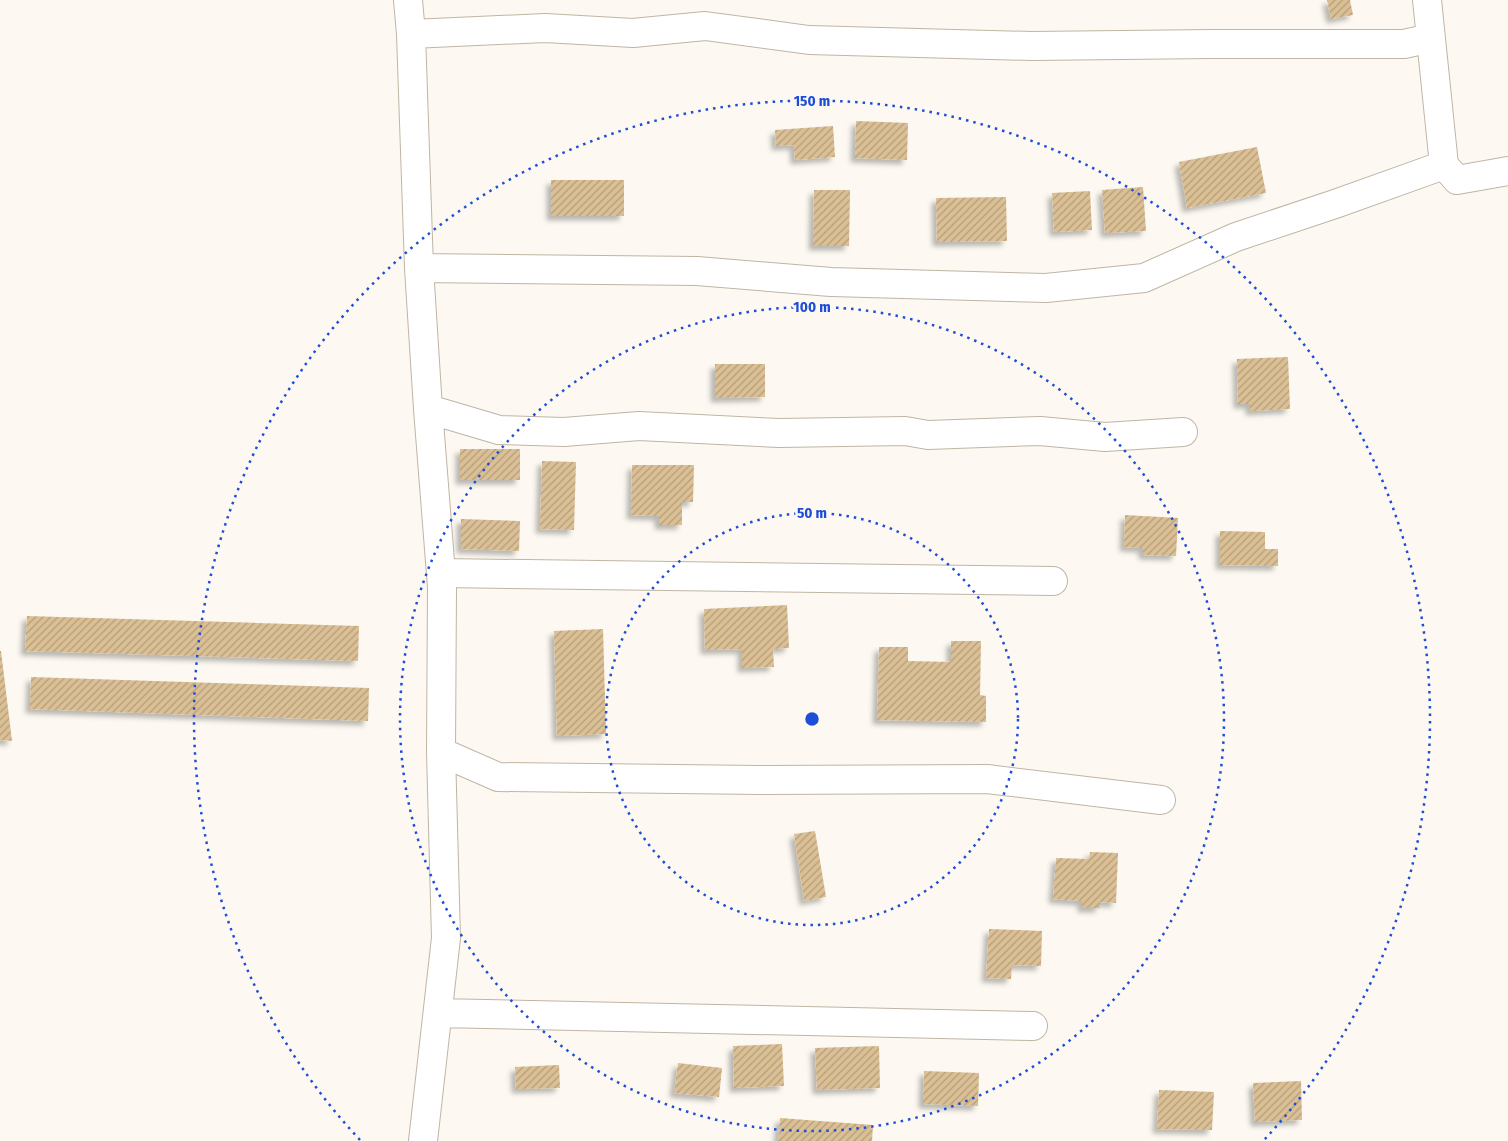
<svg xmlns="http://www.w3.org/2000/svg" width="1508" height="1141" viewBox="0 0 1508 1141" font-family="'Fira Sans Condensed',sans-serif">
<defs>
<pattern id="building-hatch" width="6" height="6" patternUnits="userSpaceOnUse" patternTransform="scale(1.25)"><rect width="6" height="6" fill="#dbc095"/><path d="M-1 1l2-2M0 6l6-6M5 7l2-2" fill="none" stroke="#b39d7a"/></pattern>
<filter id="shadow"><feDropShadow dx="-4.5" dy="4.5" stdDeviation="2.5" flood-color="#0004"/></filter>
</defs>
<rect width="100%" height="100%" fill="#fdf9f2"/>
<path fill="url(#building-hatch)" filter="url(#shadow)" d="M1327 0H1350L1353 15 1331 19Z
M856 121 908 123 907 160 855 158Z
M833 126 835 157 795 160 794 145 776 146 775 130Z
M1257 147 1266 193 1187 208 1179 162Z
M551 180H624V216H551Z
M1143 187 1146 231 1105 233 1102 190Z
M814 190H850L849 246H813Z
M1090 191 1092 230 1054 232 1052 193Z
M1006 197 1007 241 937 242 936 198Z
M1288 357 1290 409 1250 411V404H1238L1237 359Z
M715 364H765V397L715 398Z
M460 449H520V480H460Z
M542 461 576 462 574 530 540 529Z
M632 465H694L693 502H682V525H659V516L631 515Z
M1125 515 1178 518 1176 556 1143 555V548L1124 547Z
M461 519 520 521 519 551 461 549Z
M1220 531 1265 532V549H1278V566L1220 565Z
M787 605 789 648 773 649 774 667 742 668V649L705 650 704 609Z
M27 616 359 626 358 661 25 651Z
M603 629 606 734 557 736 554 631Z
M951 641H981L980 695 986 696V722L877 720 879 647H908V661L951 662Z
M0 651H1L12 741 0 740Z
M31 677 369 688 368 721 30 709Z
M815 831 826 897 804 901 794 834Z
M1090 852 1118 853 1116 903 1100 902V908H1082V901L1053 899 1056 858 1089 859Z
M989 929 1042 931 1041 966 1012 965 1011 979 986 978Z
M782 1044 784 1086 734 1088 733 1046Z
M879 1046 880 1088 817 1090 815 1048Z
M678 1063 722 1068 719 1097 674 1093Z
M559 1065 560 1088 516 1089 515 1067Z
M924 1071 979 1073 978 1106 923 1104Z
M1301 1081 1302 1120 1255 1122 1253 1083Z
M1159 1090 1214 1092 1212 1130 1157 1129Z
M780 1118 873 1125 872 1141H778Z"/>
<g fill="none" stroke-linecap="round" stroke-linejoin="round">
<g stroke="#bfb5a4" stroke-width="30">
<path id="minor" d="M408 0 411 34 419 268 428 409 442 587 441 752 446 938 423 1141
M1427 0 1444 165 1457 180 1508 171
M411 34 545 28 633 33 705 26 809 40 1031 46 1212 44H1404L1431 38
M419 268 697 271 831 282 1046 288 1144 278 1236 237 1335 204 1444 165
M428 409 499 430 564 432 639 426 779 433 905 431 928 435 1040 431 1105 437 1183 432
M441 573 1053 581
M441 752 498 777 760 780 987 779 1161 800
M438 1013 1033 1026"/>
</g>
<use href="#minor" stroke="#fff" stroke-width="28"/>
</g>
<g fill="none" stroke="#1d4ed8" stroke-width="2.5" stroke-dasharray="2.5 5">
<circle cx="812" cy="719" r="206"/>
<circle cx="812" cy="719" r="412"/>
<path d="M360 1140A618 618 0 1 1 1264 1140"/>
</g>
<circle cx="812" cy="719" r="8" fill="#1d4ed8" stroke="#fdf9f2" stroke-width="2.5"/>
<g font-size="15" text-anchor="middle" font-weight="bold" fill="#1d4ed8" stroke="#fdf9f2" stroke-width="5" stroke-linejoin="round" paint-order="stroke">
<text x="812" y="106">150 m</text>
<text x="812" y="312">100 m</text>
<text x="812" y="518">50 m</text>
</g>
</svg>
